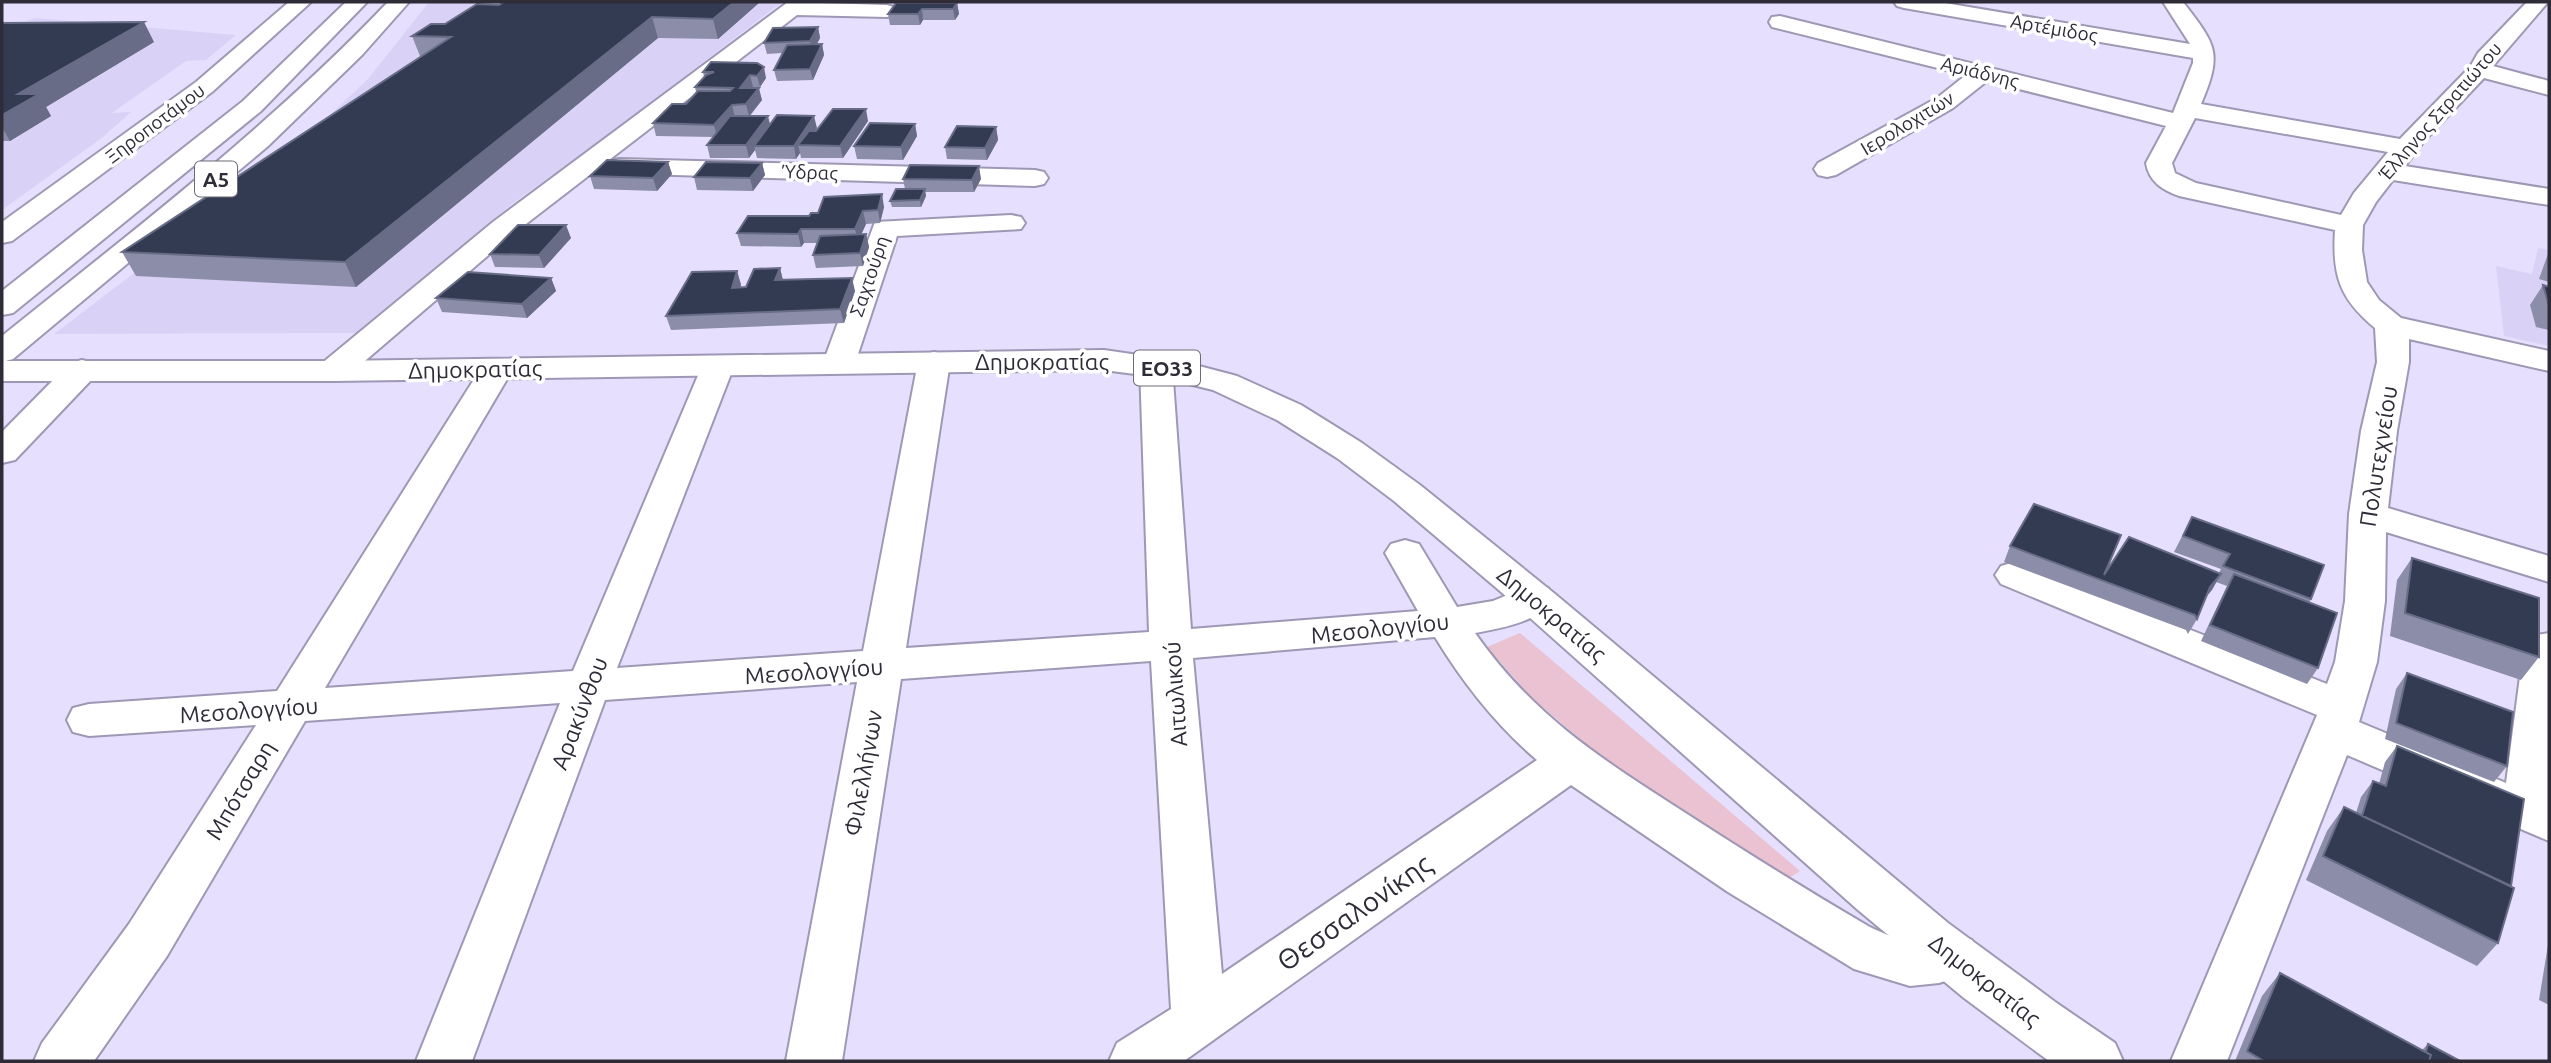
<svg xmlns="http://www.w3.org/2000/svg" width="2551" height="1063" viewBox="0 0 2551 1063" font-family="Ubuntu,sans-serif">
<rect width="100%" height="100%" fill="#e6dffe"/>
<path fill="#dad2f6" d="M429 2H782L599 142 513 203 357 333 54 334 280 162 368 79Z
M35 18 236 35 206 60 186 61 112 113 131 112 103 137 2 210V32Z
M2538 248 2549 250V346L2504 336 2496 266 2532 274Z"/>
<path fill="#eac2d1" d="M1520 633 1800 871 1789 878 1624 776 1533 699 1487 647Z"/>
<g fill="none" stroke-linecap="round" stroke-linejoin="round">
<g stroke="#9e98b4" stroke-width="4">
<path id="minor" d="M289 2H311L212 92 12 241 2 243V222L196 82Z
M788 2 887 5 894 7 897 11 894 15 887 17 797 15 513 234 345 378 333 381 321 378 316 371 321 364 493 222Z
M1894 2H1939L2190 44 2163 2H2183C2216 45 2223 52 2201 104L2400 139 2470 67 2478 53 2527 2H2548L2493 66 2549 81V95L2484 78 2425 140 2405 166 2549 189V205L2393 180 2376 202 2363 225 2362 250 2367 282 2379 300 2401 318 2549 351V371L2409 339V362L2397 431 2388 508 2549 556V582L2386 532 2385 601 2377 662 2359 722 2506 783 2524 646 2530 636 2549 633V841L2347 755 2227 1061H2171L2317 715 2001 584 1995 575 2001 566 2015 562 2029 566 2327 684 2335 662 2345 601 2349 514 2361 431 2377 362 2375 328C2340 299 2332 276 2335 230L2179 196C2163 190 2149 182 2146 163L2166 126 1987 81 1953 108 1836 175 1827 177 1818 175 1814 169 1818 163 1937 98 1966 75 1772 27 1769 22 1772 17 1780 16 2173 113 2193 63V58L1904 8 1897 6ZM2195 118 2388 152 2354 193 2341 215 2196 183 2175 173 2172 163Z
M619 159 1035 170 1044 172 1048 178 1044 184 1035 186 610 173 606 167 610 161Z
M1011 215 1021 217 1025 223 1021 229 897 236 855 363 851 370 839 373 827 370 823 363 875 222Z
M934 352 946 355 950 362 906 648 1149 632 1140 366 1144 359 1156 356 1168 359 1172 366 1191 629 1418 611 1385 553 1391 544 1405 540 1419 544 1457 607 1493 601 1534 584 1548 588 1554 598C1540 622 1501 628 1475 633 1534 717 1603 760 1687 814 1747 853 1807 890 1868 926 1886 935 1902 942 1922 940 1946 938 1948 931 1972 940L1979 956 1972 972 1939 983 1910 986 1854 969 1728 892 1571 785 1184 1061H1109L1117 1043 1171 1009 1151 661 901 679 842 1061H786L857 682 605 700 472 1061H416L560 703 305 721 167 956 94 1061H34L42 1043 129 924 256 725 89 736 73 732 67 720 73 708 89 704 277 691 485 362 497 359 509 362 513 369 325 688 573 671 702 366 706 359 718 356 730 359 734 366 617 668 863 651 918 362 922 355ZM1435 637C1463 683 1496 725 1537 760L1222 974 1193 658Z
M82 360 94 363 99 370 94 377 15 460 2 463V432L70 363Z"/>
</g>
<g stroke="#9e98b4" stroke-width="4">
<path id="major" d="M1104 350 1180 361 1237 376 1301 405 1362 443 1420 485 1555 594 1948 923 2058 1004 2115 1043 2123 1061H2049L1964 998 1858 910 1500 591 1394 501 1337 458 1277 420 1213 390 1165 378 1104 370 333 381H2V361H333Z"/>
</g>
<g stroke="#9e98b4" stroke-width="4">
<path id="highway" d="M346 2H367L261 111 13 313 2 315V291L243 101Z
M388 2H409L362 55 267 147 13 359 2 362V336C135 229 270 126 388 2Z"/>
</g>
<use href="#minor" fill="#fff" fill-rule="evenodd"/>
<use href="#major" fill="#fff" fill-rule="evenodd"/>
<use href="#highway" fill="#fff" fill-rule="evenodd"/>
</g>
<path fill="#8c8da8" d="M504 2H760L718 39 658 38 356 287 136 276 122 252 421 56H420L412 36 499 5Z
M957 3 959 14 955 20H923L920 25H890L888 14Z
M2 23 154 42 46 107 51 116 10 141H2Z
M818 27 820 38 817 44H822L824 55 813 80 777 81 774 70 782 53 767 54 764 43Z
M711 62 766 78 760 87 752 88 762 100 750 116 770 125 817 128 814 131 868 121 843 158H801L800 153 796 159 757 158 755 150 749 158H710L707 145 714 137 656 136 653 123 686 104 696 92 695 87 704 77 703 72Z
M915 124 917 136 903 160 857 159 854 146Z
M996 127 998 140 987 160 947 159 945 147Z
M668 162 672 174 657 191 594 189 590 176Z
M762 163 765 175 753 191 697 190 694 177Z
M903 179H981L974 192H925L926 196 921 207H892L890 201 905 189Z
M884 207 880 223 866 224 861 234H866L869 247 863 266 816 268 813 255 818 243H804L801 247 741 246 737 233 809 216 818 213Z
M571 238 544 268 495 267 490 254Z
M2549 251V282L2539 279Z
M780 268 783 280 855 291 844 323 671 330 666 316 737 271 741 285 740 287H746Z
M551 278 556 291 527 318 442 312 436 298Z
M2543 285 2549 287V330L2536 327 2530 305Z
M2192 517 2311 599 2309 603 2318 668 2307 684 2201 641 2227 586 2216 582 2206 597 2197 619 2188 634 2186 630 2004 562 2010 546 2104 575 2219 573 2221 569 2174 552Z
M2412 558 2539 657 2521 680 2390 636 2397 580Z
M2407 673 2507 766 2494 782 2385 739 2396 689Z
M2397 746 2498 943 2477 966 2306 880 2327 831 2344 807 2356 813 2361 797 2373 781 2379 784 2385 762Z
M2549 944V1005L2539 1000 2548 945Z
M2280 973 2422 1050 2428 1044 2460 1061H2235L2262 996Z"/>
<path fill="#686c86" d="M734 2H760L718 39 713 19Z
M957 3 959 14 955 20 953 9Z
M922 9 923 20 920 25 918 14Z
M652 17 658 38 356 287 345 262Z
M144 22 154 42 46 107 51 116 10 141 2 127V115L18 94Z
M818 27 820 38 812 53 810 41Z
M822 44 824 55 813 80 810 69Z
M764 67 766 78 760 87 757 76Z
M750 75 753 87 743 100 740 88Z
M759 88 762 100 749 116 746 104Z
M732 105 735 117 717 137 714 125Z
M866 109 868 121 843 158 840 146Z
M768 116 771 128 754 146 755 150 749 158 746 145Z
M814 116 817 128 805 145H798L800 153 796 159 794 146Z
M915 124 917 136 903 160 901 147Z
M996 127 998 140 987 160 985 148Z
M668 162 672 174 657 191 653 178Z
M762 163 765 175 753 191 750 178Z
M979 166 981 179 974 192 972 180Z
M925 189 926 196 921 207 920 200Z
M882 194 884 207 880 223 878 210Z
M863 211 866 224 858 242 855 229Z
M566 225 571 238 544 268 539 255Z
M801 229 804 243 801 247 798 234Z
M866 234 869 247 863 266 860 253Z
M780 268 783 281 775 280Z
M737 271 741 285 735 301 732 288Z
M551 278 556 291 527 318 522 304Z
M852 278 855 291 844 323 840 309Z
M2221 574 2212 590 2202 602 2210 587Z"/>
<path fill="#323b52" stroke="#686c86" stroke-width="2" d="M504 2H734L713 19 652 17 345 262 122 252 451 37 412 36 431 24H445L477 4 499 5Z
M896 3H957L953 9H922L918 14H888Z
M144 22 18 94H39L2 115V23Z
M818 27 810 41 764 43 773 28Z
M822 44 810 69 774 70 787 45Z
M711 62 757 63 764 67 757 76 750 75 740 88H759L746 104 732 105 714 125 653 123 672 104H686L698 91H730L733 88 695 87 706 75 714 72H703Z
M833 109H866L840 146 798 145 809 131H816Z
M777 115 814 116 794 146H754Z
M730 116H768L746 145H707Z
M870 123 915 124 901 147 854 146Z
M957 126 996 127 985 148 945 147Z
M607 160 668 162 653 178 590 176Z
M706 162 762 163 750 178 694 177Z
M910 165 979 166 972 180 903 179Z
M896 189H925L920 200 890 201Z
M882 194 878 210 863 211 855 229H801L798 234 737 233 748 216H809L811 213H818L824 197Z
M518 225H566L539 255 490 254Z
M866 234 860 253 813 255 820 236Z
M780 268 775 280 852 278 840 309 666 316 692 272 737 271 732 288 746 287 754 269Z
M468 272 551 278 522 304 436 298Z
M2543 285 2549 287V306Z
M2034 504 2121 535 2104 575 2129 537 2221 574 2210 587 2197 619 2195 615 2010 546Z
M2192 517 2324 565 2311 599 2223 566 2230 554 2183 536Z
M2412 558 2539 598V657L2405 613Z
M2234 574 2337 613 2318 668 2210 625Z
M2407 673 2513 712 2507 766 2396 723Z
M2397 746 2524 799 2511 886 2362 816 2373 781 2386 786Z
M2344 807 2514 888 2498 943 2323 856Z
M2280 973 2431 1055 2429 1061H2264L2247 1051Z
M2428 1044 2460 1061H2429L2431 1055 2426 1052Z"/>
<g text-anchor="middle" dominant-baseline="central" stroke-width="7" stroke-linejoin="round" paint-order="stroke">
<g font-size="19" fill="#2f2c38" stroke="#fff">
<text transform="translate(2054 28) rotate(10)">Αρτέμιδος</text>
<text transform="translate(1980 72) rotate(14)">Αριάδνης</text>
<text transform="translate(2440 111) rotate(-49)">Έλληνος Στρατιώτου</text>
<text transform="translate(155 123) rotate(-37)">Ξηροποτάμου</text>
<text transform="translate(1907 123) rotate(-31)">Ιερολοχιτών</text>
<text transform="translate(810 172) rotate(2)">Ύδρας</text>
<text transform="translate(869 276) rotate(-71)">Σαχτούρη</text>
</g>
<g fill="#fff" stroke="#6d6b74" stroke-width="2">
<rect x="195" y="161.5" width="42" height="35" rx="5"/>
<rect x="1134" y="350.5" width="66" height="35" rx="5"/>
</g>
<g font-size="21" font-weight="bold" fill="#2f2c38">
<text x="216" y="179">Α5</text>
<text x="1167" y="368">ΕΟ33</text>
</g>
<g font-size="23" fill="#2f2c38" stroke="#fff">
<text x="1042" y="361">Δημοκρατίας</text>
<text transform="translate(475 369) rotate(-1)">Δημοκρατίας</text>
<text transform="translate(2378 456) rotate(-81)">Πολυτεχνείου</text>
<text transform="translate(1552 614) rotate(40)">Δημοκρατίας</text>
<text transform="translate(1380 628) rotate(-6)">Μεσολογγίου</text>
<text transform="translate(814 671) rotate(-4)">Μεσολογγίου</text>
<text transform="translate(1175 694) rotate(-94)">Αιτωλικού</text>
<text transform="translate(249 710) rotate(-4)">Μεσολογγίου</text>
<text transform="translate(579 713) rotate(-69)">Αρακύνθου</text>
<text transform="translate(863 773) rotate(-80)">Φιλελλήνων</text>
<text transform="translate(240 790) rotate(-59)">Μπότσαρη</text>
<text transform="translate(1985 980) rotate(38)">Δημοκρατίας</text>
</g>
<g font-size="28" fill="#2f2c38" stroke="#fff">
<text transform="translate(1354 912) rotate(-35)">Θεσσαλονίκης</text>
</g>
</g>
<rect width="2551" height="1063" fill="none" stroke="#2f2c38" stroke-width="7"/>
</svg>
